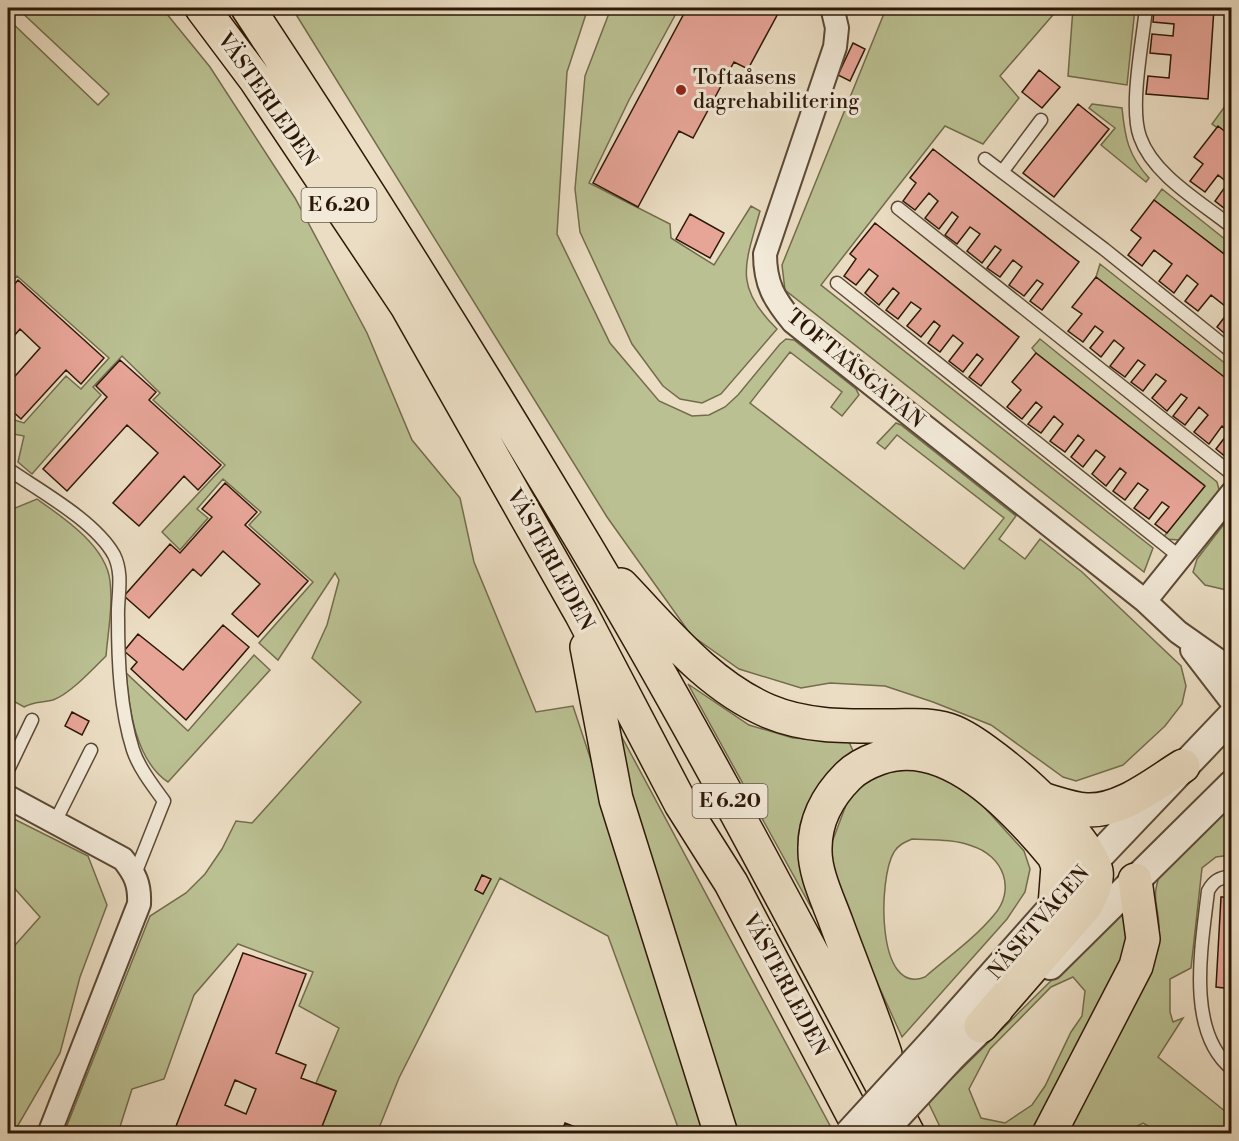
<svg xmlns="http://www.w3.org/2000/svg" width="1239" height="1141" viewBox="0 0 1239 1141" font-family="'Libre Bodoni',serif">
<rect width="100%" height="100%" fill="#ebddc3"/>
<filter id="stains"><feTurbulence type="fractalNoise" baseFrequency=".00333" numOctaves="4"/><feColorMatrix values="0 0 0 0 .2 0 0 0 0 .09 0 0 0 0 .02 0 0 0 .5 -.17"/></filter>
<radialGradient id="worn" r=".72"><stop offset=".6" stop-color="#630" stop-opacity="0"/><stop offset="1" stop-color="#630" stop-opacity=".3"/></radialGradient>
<path fill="#bac092" stroke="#736c4c" stroke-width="1.5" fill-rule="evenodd" d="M17 8H162L210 67 295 198 367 333 412 440 460 498 474 562 536 712 573 706 633 887 709 1133H680L608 936 500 878 399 1078 377 1133H319L336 1091 316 1083 339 1028 299 1006 313 972 238 944 194 995 164 1079 132 1089 118 1133H64L150 916 186 893 205 874 222 849 236 821 252 823 361 702 312 658 327 625 339 580 335 573 278 660 259 643 313 582 249 525 261 512 223 479 197 509 208 518 180 550 162 532 225 465 153 400 160 393 122 356 93 387 101 395 32 474 18 462 24 436 8 433V418L24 423 66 376 81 389 109 358 17 276 8 286V19L98 105 109 94Z
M292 8H588L567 72 557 234 610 343 659 401 692 416 709 415 725 407 738 395 780 344 786 339 794 340 856 389 859 395 842 416 831 407 842 392 790 352 750 403 964 569 1004 518 897 435 885 449 877 443 896 423 901 425 1016 516 999 539 1025 559 1040 539 1082 572 1181 666 1186 686 1182 704 1165 726 1123 765 1076 781 1063 777 991 725 933 702 885 686 830 683 801 688 739 669 691 635 607 517Z
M611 8H679L629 100 589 183 670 224 671 238 714 265 751 206 760 211C745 265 733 286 777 329L721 394 702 403 680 399 663 386 632 344 580 232 575 189 585 76Z
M880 8H1059L1000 76 1019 98 983 144 945 126 821 285 1153 548 1144 572 785 290 782 265 885 11Z
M1073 8H1135L1127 85 1068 76Z
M1228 102 1231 104V137L1212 124Z
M1092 104 1122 108C1125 138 1128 155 1149 178L1146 182 1101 145 1115 128 1089 108Z
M1162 189 1231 244V260L1154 200Z
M1100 264 1231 368V383L1096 277Z
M1040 339 1217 482 1220 493 1181 540 1162 539 1204 485 1036 353 1032 348Z
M37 499C64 518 106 546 110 581 113 606 108 632 106 656 93 669 70 694 53 700 42 703 34 701 24 707L8 698V511Z
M1231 515V591L1205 585 1193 572 1197 559Z
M254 655 270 670 168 782C136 761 129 709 126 673L188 731Z
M688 684 749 725 793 738 849 742 854 753C824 776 795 809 798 850 799 869 808 890 812 909Z
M616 726 834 1133H735L627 790Z
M921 768 948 777 975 797 1024 851 1030 869 1025 892 1007 919 902 1037 844 910 833 871 831 845 849 797 863 784 883 773ZM912 839C932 840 954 839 972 846 1004 856 1016 890 994 915 974 939 948 957 925 977 876 997 878 878 894 852 898 845 905 842 912 839Z
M1231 803V855L1216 857 1202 868 1191 968 1170 979V1012L1173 1022 1183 1018 1158 1057 1231 1116V1133H1161L1143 1123 1124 1133 1065 1134 1155 954C1156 945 1160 935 1159 926 1158 903 1151 899 1160 874Z
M8 816 88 856 107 905 80 977 60 1053 13 1134 8 1133V953L40 917 8 881Z
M1129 904C1137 964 1063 1078 1034 1133H943L928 1102ZM1073 977 1085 991 1082 1016 1071 1032 1045 1086 1032 1105 1005 1123 981 1118 969 1089 990 1049 1051 987Z"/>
<path fill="#e7a598" stroke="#2c1807" stroke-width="1.5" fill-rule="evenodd" d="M687 8H781L748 69 734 62 693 138 679 131 638 207 593 183Z
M1154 8H1214L1208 99 1146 94 1148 76 1169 78 1171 55 1150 53 1152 34 1173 36 1174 24 1153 22Z
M853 43 865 49 850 81 838 75Z
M1039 70 1060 87 1042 108 1022 92Z
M1078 104 1109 129 1054 197 1023 173Z
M1218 126 1232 137V208L1229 212 1215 201 1228 183 1218 175 1205 192 1190 181 1203 164 1194 157Z
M933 149 1079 262 1042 310 1030 301 1043 284 1037 280 1024 296 1009 285 1022 267 1013 260 1000 277 987 268 1001 250 995 246 982 263 967 251 980 234 970 227 957 244 945 235 958 217 952 212 939 229 925 218 938 201 929 193 915 210 903 201 916 183 910 178Z
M1154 200 1232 260 1230 338 1217 327 1230 310 1211 295 1198 311 1185 301 1198 284 1187 275 1174 293 1159 281 1172 264 1154 250 1142 266 1128 255 1141 238 1131 230Z
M690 214 724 233 710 258 676 239Z
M875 223 1019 337 981 386 969 377 983 359 977 354 963 372 949 361 963 343 953 335 940 352 928 343 940 326 934 321 921 337 907 326 921 309 911 302 898 319 886 310 899 293 893 288 879 305 865 293 878 276 869 269 856 285 844 276 856 259 850 254Z
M1096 277 1232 383V453L1227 458 1216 449 1229 432 1222 426 1209 444 1194 432 1208 415 1199 407 1185 425 1173 416 1187 398 1181 394 1167 411 1152 398 1166 381 1156 374 1143 391 1131 382 1145 365 1138 360 1125 377 1110 366 1124 348 1114 340 1101 357 1090 348 1103 332 1095 326 1083 342 1068 331 1082 314 1072 307Z
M18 280 104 358 81 384 66 370 21 419 8 407V384L40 348 20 329 8 343V292Z
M1036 353 1205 486 1167 533 1155 524 1169 507 1162 502 1149 519 1134 508 1148 490 1138 483 1125 500 1113 491 1126 473 1120 468 1106 486 1092 474 1105 457 1096 450 1083 467 1071 457 1084 440 1078 435 1065 452 1050 441 1063 424 1054 416 1041 433 1028 424 1042 407 1036 402 1022 419 1007 407 1021 390 1012 382Z
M120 360 156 392 149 400 221 465 198 490 184 476 139 526 113 503 158 453 127 425 67 491 43 469 107 397 96 386Z
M225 483 257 512 245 525 308 581 258 637 232 614 260 584 223 551 201 576 193 569 149 618 124 596 170 544 180 553 212 517 202 509Z
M223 625 249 647 186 720 131 669 137 662 124 651 138 634 183 670Z
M72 712 89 721 82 735 65 726Z
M482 875 491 879 483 894 475 890Z
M1221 897H1232V989L1216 987Z
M243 953 306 974 276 1053 306 1065 301 1078 336 1091 319 1134H173ZM235 1080 256 1089 246 1114 225 1105Z
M565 1123 593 1134H561Z"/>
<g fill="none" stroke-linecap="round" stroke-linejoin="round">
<g stroke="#5c4936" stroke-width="15">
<path id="service" d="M1146 8C1143 40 1129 107 1140 137 1153 175 1201 202 1232 227
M985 159 1104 249 1232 352
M1002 172 1041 120
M898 208 1232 474
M837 283 1180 557
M8 469C40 491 95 521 114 555 124 575 117 597 118 618 118 661 120 709 133 750 139 768 153 786 164 801L135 874
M8 770 32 720
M55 822 91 750
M1232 876C1219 878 1214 880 1208 891 1202 944 1185 1031 1232 1069"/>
</g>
<g stroke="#5c4936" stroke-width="26">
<path id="minor" d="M833 11 837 28 835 47 765 254C765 284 774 299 793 322L1145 601 1178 632 1232 670
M1145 601 1232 493
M1192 650 1232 702
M8 797 123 859C135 874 140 884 139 904L49 1134"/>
</g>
<g stroke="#5c4936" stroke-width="32">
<path id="tertiary" d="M1050 965 1232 785
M936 1039 1093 862 1232 716
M952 1056 998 1011"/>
</g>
<g stroke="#2c1807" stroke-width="36">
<path id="trunk" d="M202 8 256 80 407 306 581 613 681 804 731 883 863 1134
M248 8C365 185 477 365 586 547 700 738 803 937 908 1134
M621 585C666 632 708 685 768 711 808 728 851 726 894 726 912 726 929 724 948 730 985 741 1088 833 1096 871 1098 883 1091 895 1086 905L981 1026
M587 647 616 799 721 1134
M1041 799C1056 803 1071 809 1086 810 1121 812 1155 783 1183 766
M885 1054C870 1009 852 966 836 922 828 900 814 872 815 848 815 819 828 796 848 776 857 767 868 762 879 758 947 733 1015 809 1054 856L1058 866 1055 906
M1049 1134 1136 966 1143 939 1135 880"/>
</g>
<use href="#service" stroke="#f2e9d8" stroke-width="12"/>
<use href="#minor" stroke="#f2e9d8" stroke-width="22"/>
<use href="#tertiary" stroke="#f2e9d8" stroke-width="28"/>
<use href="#trunk" stroke="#ebddc3" stroke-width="33"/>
<g stroke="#5c4936" stroke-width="32" stroke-linecap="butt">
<path id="tertiary-bridge" d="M849 1134 936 1039
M880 1134 952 1056"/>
</g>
<use href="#tertiary-bridge" stroke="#f2e9d8" stroke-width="28"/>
</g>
<circle fill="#8f2418" stroke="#f2e9d8" stroke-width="2" cx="681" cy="90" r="6"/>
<g text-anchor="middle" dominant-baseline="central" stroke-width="6" stroke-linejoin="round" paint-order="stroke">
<g fill="#f2e9d8" stroke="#675746" stroke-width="1.5">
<rect x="301.5" y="188" width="75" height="34" rx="4.5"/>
<rect x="692.5" y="784" width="75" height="34" rx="4.5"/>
</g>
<g font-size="20" font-weight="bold" fill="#2c1807">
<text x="339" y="205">E 6.20</text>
<text x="730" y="801">E 6.20</text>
</g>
<g font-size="21" fill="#2c1807" stroke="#f2e9d8" text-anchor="start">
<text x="693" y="78">Toftaåsens<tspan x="693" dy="24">dagrehabilitering</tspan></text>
</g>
<g font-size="21" fill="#2c1807" stroke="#f2e9d8">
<text transform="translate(267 100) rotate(55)">VÄSTERLEDEN</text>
<text transform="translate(855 369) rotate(40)">TOFTAÅSGATAN</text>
<text transform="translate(550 560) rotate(61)">VÄSTERLEDEN</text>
<text transform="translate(1039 923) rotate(-49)">NÄSETVÄGEN</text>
<text transform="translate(785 985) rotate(62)">VÄSTERLEDEN</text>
</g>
</g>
<rect width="1239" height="1141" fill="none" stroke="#ebddc3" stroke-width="30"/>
<rect x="9" y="9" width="1221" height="1123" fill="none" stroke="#2c1807" stroke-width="3"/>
<rect x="15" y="15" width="1209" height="1111" fill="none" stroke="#2c1807" stroke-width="1.5"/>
<rect width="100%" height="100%" filter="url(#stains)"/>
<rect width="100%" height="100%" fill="url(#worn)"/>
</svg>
